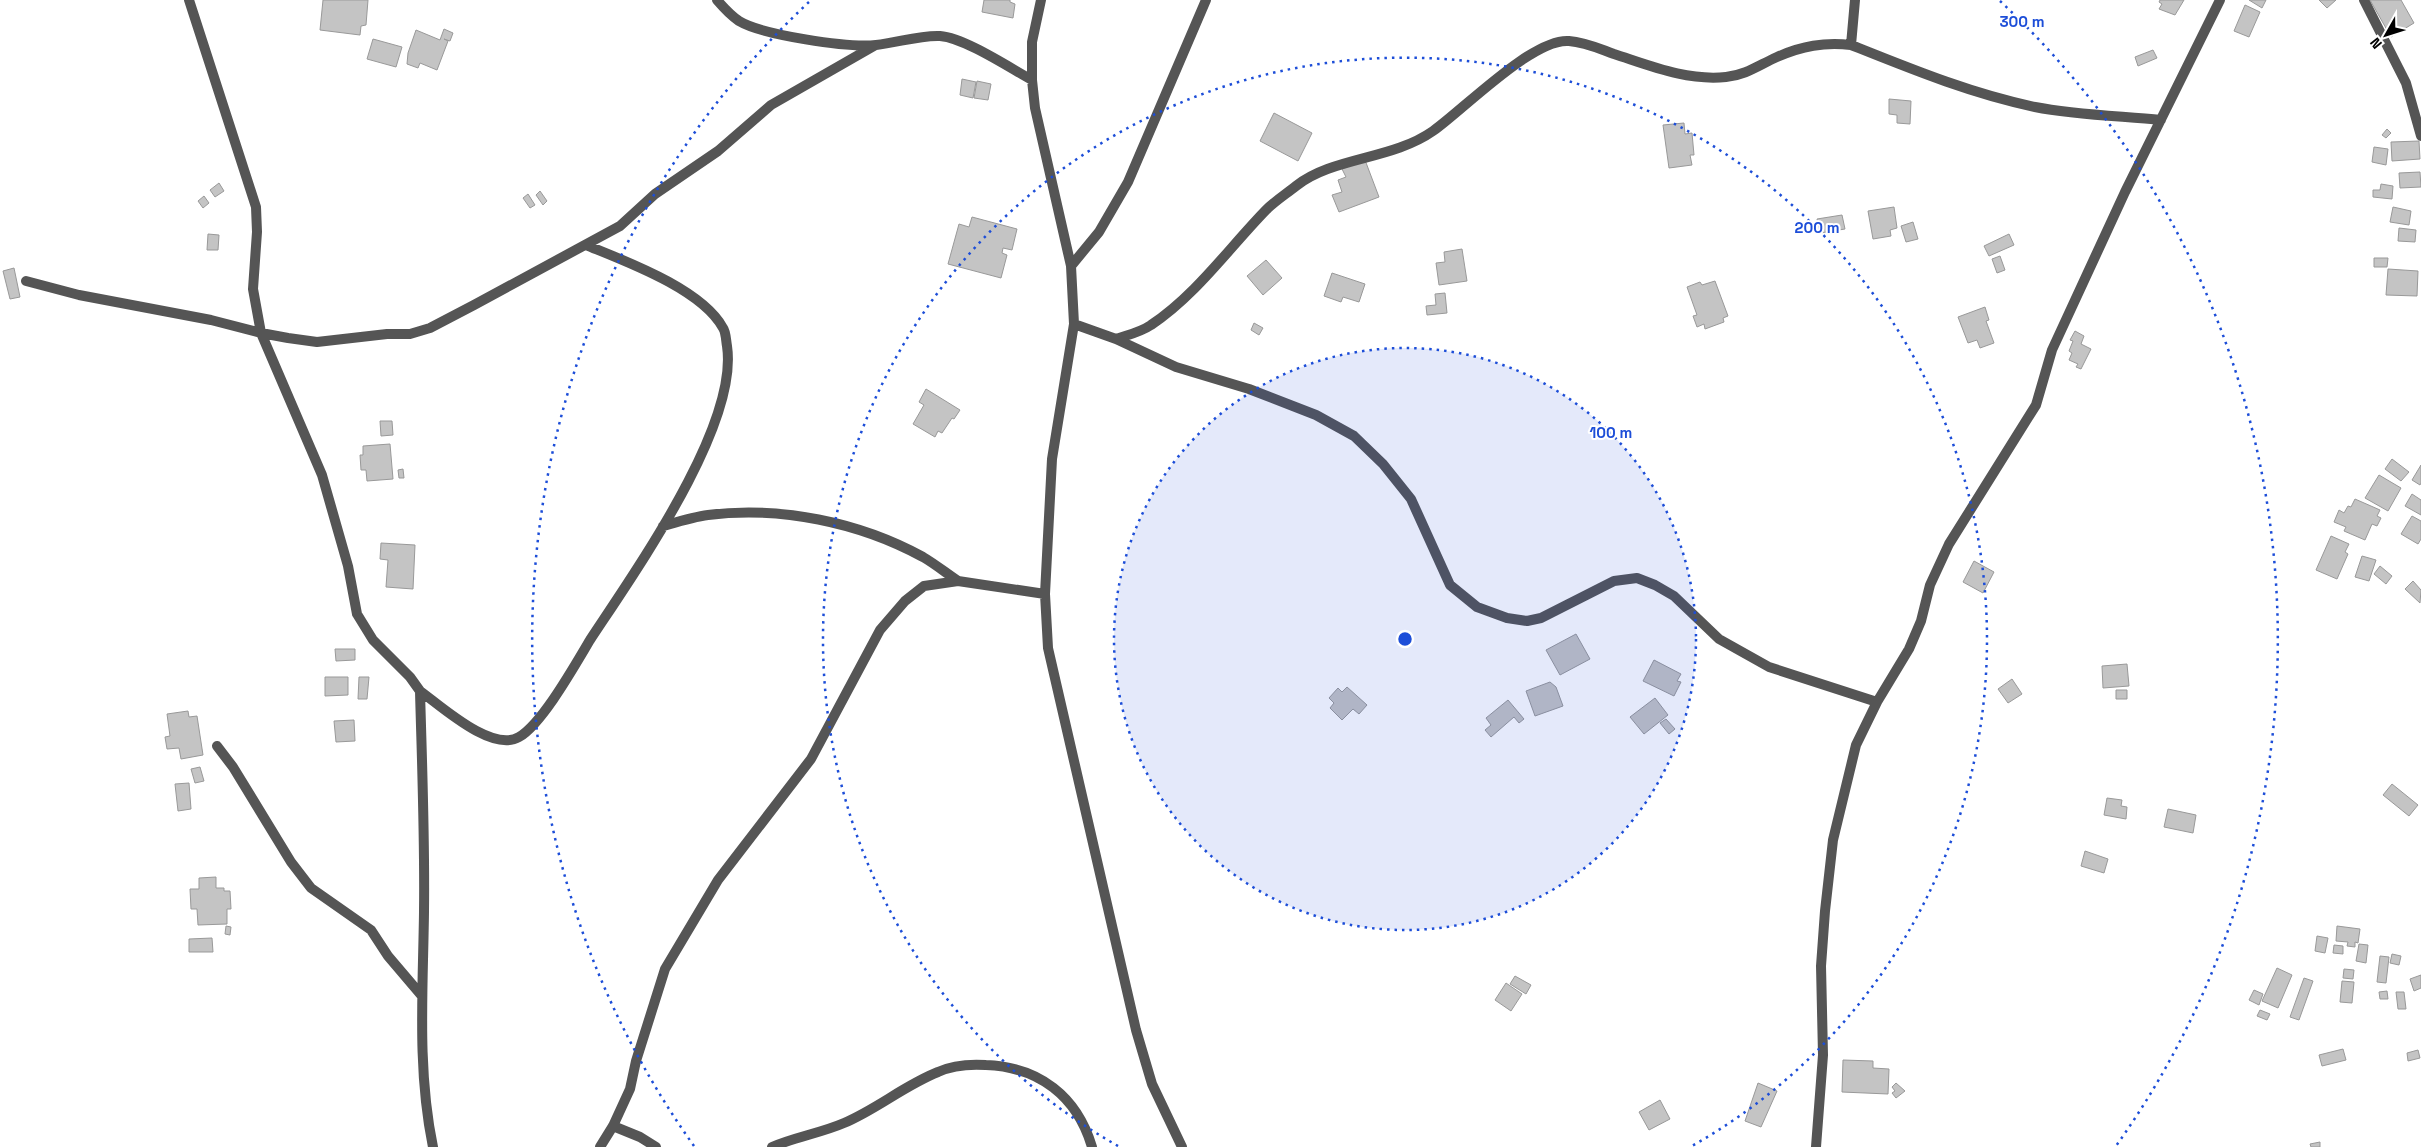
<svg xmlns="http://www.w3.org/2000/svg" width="2421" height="1147" viewBox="0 0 2421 1147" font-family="'Space Grotesk',sans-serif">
<rect width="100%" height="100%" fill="#fff"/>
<path fill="#c4c4c4" stroke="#999" d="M323 0H368L366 25 361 26 360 35 320 30Z
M984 0H1010V2L1015 4 1013 18 982 12Z
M2160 0H2184L2175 15 2159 9 2162 4 2159 2Z
M2249 0H2266L2262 8Z
M2319 0H2336L2327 8Z
M2370 0H2401L2414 23 2391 37Z
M2245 5 2260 12 2249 37 2234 31Z
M444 29 453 33 450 41 444 39 448 41 437 70 420 63 418 68 407 64 408 53 416 30 440 40Z
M373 39 402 47 396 67 367 59Z
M2153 50 2157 58 2138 66 2135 57Z
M962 79 976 82 973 98 960 95Z
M977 81 991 84 988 100 974 98Z
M1889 99 1911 101 1910 124 1897 123V115L1889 114Z
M1274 113 1312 133 1298 161 1260 141Z
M1684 123 1685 134 1692 133 1694 155H1690L1692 165 1669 168 1663 125Z
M2387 129 2391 133 2386 138 2382 135Z
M2419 141 2420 159 2392 161 2391 142Z
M2374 147 2388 149 2386 165 2372 162Z
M1365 160 1379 197 1339 212 1332 195 1342 192 1338 180 1346 177 1342 169Z
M2420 172 2421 187 2400 188 2399 173Z
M219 183 224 191 215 197 210 190Z
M2381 184 2393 186 2392 199 2373 197V190H2380Z
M540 191 547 201 543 205 536 195Z
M528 194 535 205 530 208 523 198Z
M204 196 209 203 203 208 198 201Z
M1894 207 1897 228 1890 230 1891 236 1873 239 1868 211Z
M2393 207 2411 211 2409 225 2390 222Z
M1842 215 1845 229 1820 233 1817 219Z
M972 217 1017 229 1012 250 1003 248 1002 253 1007 255 1001 278 948 264 959 224 969 227Z
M1913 222 1918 239 1906 242 1901 226Z
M2399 228 2416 230 2415 242 2398 241Z
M208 234 219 235 218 250H207Z
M2009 234 2014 245 1989 256 1984 246Z
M1462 249 1467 281 1439 285 1436 263 1445 262 1444 252Z
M2000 256 2005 270 1997 273 1992 259Z
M2374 258H2388L2387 267H2374Z
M1266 260 1282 278 1263 295 1247 276Z
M14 268 20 297 10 299 3 271Z
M2388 269 2418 271 2417 296 2386 295Z
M1332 273 1365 284 1359 302 1343 297 1341 302 1324 296Z
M1715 281 1728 316 1723 318 1724 322 1705 329 1704 324 1697 327 1693 316 1697 315 1687 287 1700 282 1702 285Z
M1445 293 1447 313 1427 315 1426 306 1436 305 1435 294Z
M1985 307 1989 320 1986 321 1994 343 1980 348 1977 340 1968 343 1958 317Z
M1254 323 1263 328 1259 335 1251 330Z
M2075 331 2084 336 2081 344 2091 349 2081 369 2076 367 2078 364 2069 360 2072 353 2069 351 2073 341 2070 340Z
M926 389 960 410 954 419 952 418 942 433 938 431 935 437 913 424 924 405 919 402Z
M380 421H392L393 435 381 436Z
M390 444 393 479 367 481 366 470H361L360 455H363V446Z
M2392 459 2409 472 2401 481 2385 469Z
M2421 465V483L2420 485 2412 480Z
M403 469 404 478H399L398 470Z
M2379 475 2401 488 2388 511 2365 498Z
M2412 494 2421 500V515L2405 506Z
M2355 499 2380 510 2377 516 2381 518 2377 526 2372 524 2365 540 2344 531 2346 527 2334 522 2339 510 2344 513 2348 506 2351 507Z
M2412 516 2421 521V539L2418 544 2401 534Z
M2331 536 2349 544 2345 552 2348 554 2337 579 2316 570Z
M381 543 415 545 413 589 386 587 388 560 380 559Z
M2362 556 2376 560 2369 581 2355 577Z
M1974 561 1994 572 1983 593 1963 582Z
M2380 566 2392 576 2386 584 2374 574Z
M2413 581 2421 590 2420 603 2405 589Z
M1576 634 1590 659 1560 675 1546 650Z
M335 649H355V660L336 661Z
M1654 660 1681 674 1677 681 1681 682 1674 696 1643 681Z
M2127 664 2129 686 2103 688 2102 666Z
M325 677H348V695L325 696Z
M359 677H369L367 699H358Z
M2012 679 2022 694 2008 703 1998 689Z
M1550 682 1556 687 1563 706 1535 716 1526 691Z
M1347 687 1367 705 1359 714 1353 709 1342 720 1330 708 1334 703 1329 698 1338 688 1342 692Z
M2116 690H2127V699H2116Z
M1655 698 1668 715 1644 734 1630 717Z
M1508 700 1524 719 1519 723 1514 717 1491 737 1485 730 1491 725 1486 718Z
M188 711 189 717 197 716 203 755 181 759 179 748 167 749 165 737 170 736 167 714Z
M1666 719 1675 729 1669 734 1660 723Z
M354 720 355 741 336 742 334 721Z
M200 767 204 781 195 783 191 769Z
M189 783 191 809 178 811 175 784Z
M2392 784 2418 805 2409 816 2383 795Z
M2107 798 2122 800 2121 806 2127 807 2126 819 2104 815Z
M2168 809 2196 815 2193 833 2164 827Z
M2085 851 2108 859 2104 873 2081 866Z
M216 877V888H224V891H230L231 909H227V924L198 925 197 909H191L190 889H199V878Z
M226 926 231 927 230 935 225 934Z
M2337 926 2360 929 2358 943 2355 942V947L2347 946 2348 942 2336 941Z
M2317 936 2328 938 2325 953 2315 951Z
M212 938 213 952H189V939Z
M2359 944 2368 945 2366 963 2356 961Z
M2334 945 2343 946V954L2333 953Z
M2392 954 2401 956 2399 965 2390 963Z
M2380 956 2389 957 2386 983 2377 982Z
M2277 968 2292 975 2278 1008 2262 1001Z
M2344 969 2354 970 2353 979 2343 978Z
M2421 975V988L2414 991 2410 979Z
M1515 976 1531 985 1526 994 1510 984Z
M2304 978 2313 981 2299 1020 2290 1017Z
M2342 981 2354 982 2352 1003 2340 1002Z
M1506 983 1522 994 1511 1011 1495 1000Z
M2254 990 2263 994 2259 1005 2249 1000Z
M2387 991 2388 999H2380L2379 992Z
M2396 992H2404L2406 1009H2398Z
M2260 1010 2270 1014 2267 1020 2257 1016Z
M2343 1049 2346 1060 2322 1066 2319 1055Z
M2418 1050 2420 1058 2408 1061 2407 1053Z
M1843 1060 1873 1061V1068L1889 1069 1888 1094 1842 1092Z
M1758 1083 1777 1091 1761 1127 1745 1121Z
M1896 1083 1905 1091 1896 1098 1892 1093 1895 1091 1892 1087Z
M1660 1100 1670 1119 1649 1130 1639 1112Z
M2320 1142V1147H2311L2310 1144Z"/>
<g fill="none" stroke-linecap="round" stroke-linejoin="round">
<path stroke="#555" stroke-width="10" d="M189 0 256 207 257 232 253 289 261 333 322 475 348 566 357 614 373 640 410 677 420 691C422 765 425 838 424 912 423 990 417 1070 433 1147
M717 0C723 7 730 15 739 21 762 35 848 48 876 45 897 43 919 35 940 36 965 38 1010 68 1032 80
M1041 0 1032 42V80L1035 108 1071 266 1074 324 1052 459 1045 594 1048 648 1136 1030 1152 1084 1182 1147
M2364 0 2406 83 2421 136
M1851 45 1855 0
M1071 266 1099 232 1128 182 1206 0
M26 281 79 295 211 320 261 333 288 338 317 342 387 334H410L430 328 474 305 620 226 655 194 718 151 771 105 874 46
M1074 324 1116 339 1176 367 1249 389 1316 415 1354 436 1383 464 1411 499 1450 585 1477 607 1507 618 1527 621 1541 618 1614 581 1637 578 1655 585 1674 596 1719 639 1769 667 1877 702
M1116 339C1128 335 1141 332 1151 325 1196 295 1229 248 1266 210 1275 201 1286 194 1296 186 1332 157 1392 160 1433 131 1464 109 1533 38 1569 41 1585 42 1600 49 1614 54 1651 66 1687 81 1726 77 1746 75 1759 65 1777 57 1802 46 1824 42 1851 45 1911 69 1972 94 2035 107 2076 115 2120 116 2161 120
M663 526C677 522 693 517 708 515 780 506 859 522 923 557 935 564 946 573 958 581
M420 691C441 706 492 753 519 737 542 724 575 665 590 640 634 573 739 426 727 346 726 341 726 332 723 328 702 289 625 261 586 245
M217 746 233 767 291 862 311 888 371 930 388 956 422 996
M613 1126 640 1137 656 1147
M600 1147 613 1126 630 1089 636 1061 665 969 718 880 811 759 880 630 905 601 924 586 958 581 1045 594
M772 1147C795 1137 821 1133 844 1123 877 1109 905 1085 938 1072 953 1065 970 1064 986 1065 1039 1067 1077 1096 1092 1147
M1816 1147 1823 1055 1821 966 1825 911 1833 840 1856 745 1877 702 1909 649 1921 621 1930 585 1949 544 2036 405 2052 350 2125 192 2220 0"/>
</g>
<circle cx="1405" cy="639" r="291" fill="#1d4ed8" fill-opacity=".12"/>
<g fill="none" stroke="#1d4ed8" stroke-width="2.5" stroke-dasharray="2.5 5">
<circle cx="1405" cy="639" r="291"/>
<path d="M1118 1146A582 582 0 1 1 1692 1146"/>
<path d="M694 1146A873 873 0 0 1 810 1M2000 1A873 873 0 0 1 2116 1146"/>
</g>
<circle cx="1405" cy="639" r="8" fill="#1d4ed8" stroke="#fff" stroke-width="2.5"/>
<g font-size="15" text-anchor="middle" font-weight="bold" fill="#1d4ed8" stroke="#fff" stroke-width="4" stroke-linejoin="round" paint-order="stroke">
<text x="2022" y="27">300 m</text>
<text x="1817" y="233">200 m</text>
<text x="1611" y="438">100 m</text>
</g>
<g transform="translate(2386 35) rotate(231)" stroke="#ffffff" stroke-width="4" paint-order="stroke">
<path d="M0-4L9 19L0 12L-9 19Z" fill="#000000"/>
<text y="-8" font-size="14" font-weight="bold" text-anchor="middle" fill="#000000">N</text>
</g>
</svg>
